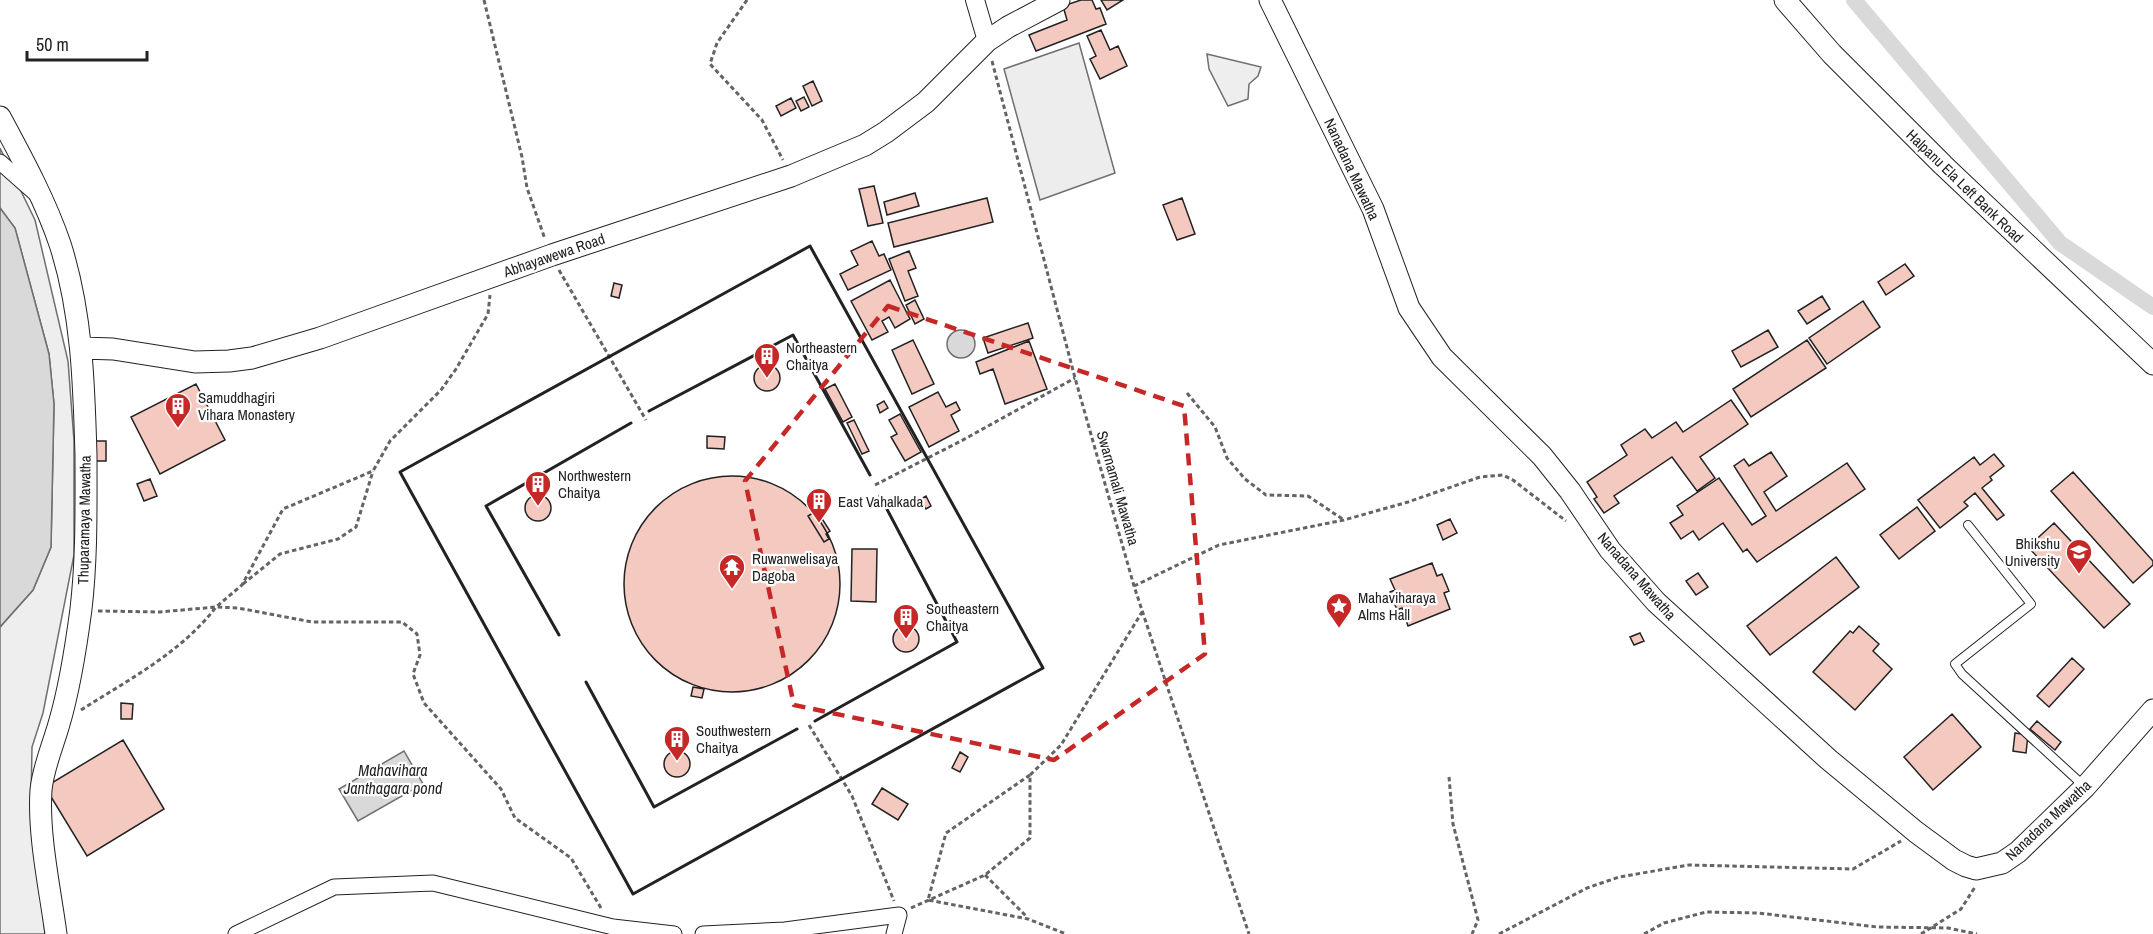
<svg xmlns="http://www.w3.org/2000/svg" width="2153" height="934" viewBox="0 0 2153 934" font-family="'Archivo Narrow',sans-serif">
<rect width="100%" height="100%" fill="#fff"/>
<path fill="#eee" stroke="#6f6f6f" stroke-width="1.5" d="M1207 54 1261 67 1258 76 1249 84 1248 99 1228 106 1209 69Z
M0 148 35 220 68 361 74 441V555L43 713 32 747 31 802 45 934H0V627L33 590 51 547 54 404 49 354 15 228 0 208Z"/>
<path fill="#ededed" stroke="#6f6f6f" stroke-width="1.5" d="M1079 43 1115 173 1040 200 1004 69Z"/>
<path fill="#d9d9d9" stroke="#6f6f6f" stroke-width="1.5" d="M0 208 15 228 49 354 54 404 51 547 33 590 0 627Z
M947 344a14 14 0 1 1 28 0a14 14 0 1 1-28 0Z
M404 751 423 784 358 821 339 789Z"/>
<g fill="none" stroke-linecap="round" stroke-linejoin="round">
<path stroke="#d9d9d9" stroke-width="16" d="M1854 0 2060 243 2153 307"/>
</g>
<path fill="#f3c9c0" stroke="#222" stroke-width="1.5" d="M1081 0H1092L1096 9 1100 8 1106 24 1036 51 1029 35 1067 20 1063 6Z
M1101 0H1123L1107 10Z
M1101 30 1110 50 1118 46 1127 66 1100 79 1090 59 1096 56 1087 36Z
M813 81 822 101 812 106 803 86Z
M804 97 809 107 801 111 796 101Z
M791 98 796 108 781 116 776 106Z
M874 186 883 223 868 226 859 189Z
M915 193 919 206 887 215 884 202Z
M987 198 993 222 894 247 888 223Z
M1182 198 1195 234 1177 240 1163 205Z
M872 241 879 256 884 254 891 270 848 290 840 274 858 265 851 251Z
M909 251 916 268 908 271 918 296 905 301 889 259Z
M1905 264 1914 276 1886 295 1878 282Z
M890 280 910 319 895 328 889 317 882 321 888 332 872 340 851 301Z
M614 283 622 285 619 298 611 296Z
M1822 296 1830 309 1807 324 1798 311Z
M915 300 924 319 915 324 906 305Z
M1863 301 1880 327 1827 364 1809 338Z
M1028 323 1033 338 988 353 983 338Z
M1768 330 1778 347 1741 367 1732 351Z
M913 340 934 384 912 394 892 350Z
M1807 340 1826 368 1751 417 1733 389Z
M1029 341 1047 389 1005 404 993 369 980 374 976 362Z
M754 378a13 13 0 1 1 26 0a13 13 0 1 1-26 0Z
M196 384 225 440 160 474 131 417Z
M835 384 852 417 843 422 825 389Z
M938 392 946 407 956 402 960 410 951 415 959 431 929 447 909 407Z
M1731 400 1748 424 1700 457 1715 478 1697 491 1672 457 1614 496 1619 503 1604 513 1594 499 1597 497 1587 482 1627 455 1621 445 1645 429 1652 438 1676 422 1683 432Z
M884 401 888 408 880 413 877 405Z
M900 414 921 452 905 461 891 437 897 434 889 420Z
M854 420 869 451 862 454 847 423Z
M707 436 725 437 724 449 707 448Z
M95 441H106V461H94Z
M1771 452 1787 476 1764 492 1776 511 1847 463 1865 489 1757 562 1747 549 1743 552 1723 523 1699 540 1693 531 1681 539 1670 523 1683 515 1677 506 1719 478 1752 525 1766 516 1734 466 1744 459 1749 466Z
M1994 454 2004 466 1990 477 1992 480 1982 488 2004 515 1997 520 1975 493 1964 502 1968 506 1940 528 1918 500 1974 457 1980 465Z
M2073 472 2153 561V565L2133 583 2051 491Z
M624 584a108 108 0 1 1 216 0a108 108 0 1 1-216 0Z
M150 479 157 496 144 501 137 484Z
M525 508a13 13 0 1 1 26 0a13 13 0 1 1-26 0Z
M926 496 931 506 926 509 921 499Z
M1917 507 1935 531 1899 559 1880 535Z
M813 513 816 516 819 514 830 531 826 534 829 539 824 542 808 516Z
M1450 519 1457 533 1443 540 1437 525Z
M2054 523 2130 604 2104 628 2028 547Z
M852 549H877L876 602 851 601Z
M1836 557 1859 587 1770 655 1747 626Z
M1432 563 1437 576 1442 574 1449 591 1444 593 1450 609 1408 626 1402 608 1397 610 1390 592 1395 590 1390 579Z
M1698 573 1708 587 1696 595 1686 581Z
M893 639a13 13 0 1 1 26 0a13 13 0 1 1-26 0Z
M1859 626 1879 644 1873 651 1892 669 1855 710 1813 672 1850 631 1853 633Z
M1640 633 1644 641 1634 645 1630 637Z
M2072 658 2084 669 2049 707 2037 696Z
M693 687 704 689 702 698 691 696Z
M121 703 133 704 132 719H121Z
M1952 714 1981 747 1933 790 1904 757Z
M2037 721 2061 742 2055 750 2030 729Z
M2015 733 2028 735 2026 753 2013 751Z
M123 740 164 809 87 856 45 787Z
M664 764a13 13 0 1 1 26 0a13 13 0 1 1-26 0Z
M960 752 968 757 960 772 952 768Z
M882 788 908 804 898 820 872 804Z"/>
<g fill="none" stroke-linecap="round" stroke-linejoin="round">
<g stroke="#222" stroke-width="10">
<path id="service" d="M1968 525 2031 604 1955 664 1962 674 2084 786"/>
</g>
<g stroke="#222" stroke-width="17">
<path id="minor" d="M0 162 35 193
M236 934 334 887 433 883 613 927 674 934
M703 934 785 930 899 915 894 934"/>
</g>
<g stroke="#222" stroke-width="20">
<path id="tertiary" d="M975 0 987 41"/>
</g>
<g stroke="#222" stroke-width="23">
<path id="secondary" d="M1270 0 1373 209 1409 308 1442 357 1542 456 1570 491 1610 550 1656 602 1828 759 1916 832 1954 860 1966 866 1976 869 2002 863 2018 852 2085 787 2153 710
M1785 0 1832 54 1943 165 2153 364
M0 117C22 158 45 200 60 244 82 312 84 384 86 455 86 507 87 557 81 609 76 647 70 687 59 724 53 745 43 768 41 790 38 835 50 889 56 934
M82 348 113 349 195 362 229 361 252 358 320 338 552 255 791 176 865 145 886 132 926 102 987 41 1008 27 1059 0"/>
</g>
<path stroke="#646464" stroke-width="3" stroke-dasharray="4.5 3" stroke-linecap="butt" d="M484 0 522 157 527 188 545 239
M747 0 717 43 710 64 762 120 783 160
M992 61 1075 378 1134 586 1249 934
M559 270 646 420
M1187 393 1215 427 1227 458 1245 479 1266 495 1308 496 1344 520
M875 485 961 441 1075 378
M243 584 280 554 338 539 356 527 373 471
M1134 586 1219 545 1344 520 1408 502 1480 477 1503 475 1513 480 1566 521
M98 611 160 612 216 607 242 585 283 509 373 471 390 441 441 390 456 369 488 314 490 295
M81 710C128 680 182 652 216 607L238 608 312 622H402L417 634 420 655 413 674 424 703 501 789 515 818 571 858 601 908
M809 725 852 796 894 901
M1030 775 946 833 928 900 1028 919 1066 934
M1449 777 1453 824 1478 920 1472 934
M985 875 1027 917
M911 908 985 875 1030 838V775L1061 745 1142 612
M1499 934 1587 888 1619 877 1689 865 1853 869 1901 841
M1644 934 1664 923 1706 912 1758 913 1877 927 1948 928 1977 934
M1921 934 1961 909 1975 887"/>
<use href="#service" stroke="#fff" stroke-width="8"/>
<use href="#minor" stroke="#fff" stroke-width="15"/>
<use href="#tertiary" stroke="#fff" stroke-width="18"/>
<use href="#secondary" stroke="#fff" stroke-width="21"/>
<path stroke="#222" stroke-width="3" d="M810 246 1043 668 633 894 400 472Z
M649 411 793 335 870 475
M559 635 486 506 631 423
M586 682 654 807 797 729
M815 721 957 642 880 496"/>
</g>
<path fill="none" stroke="#c62828" stroke-width="4.5" stroke-dasharray="12 8" stroke-linejoin="round" d="M888 306 1184 406 1205 654 1054 760 794 705 745 481Z"/>
<defs>
<g id="building-pin" transform="scale(1.35)"><path d="M0 17L-7.5 6A9.5 9.5 0 1 1 7.5 6Z" fill="#c62828" stroke="#fff"/><path d="M-4-6H4V6H1V3H-1V6H-4ZM-2.5-4.3h1.7v1.8h-1.7ZM.8-4.3h1.7v1.8H.8ZM-2.5-1h1.7V.8h-1.7ZM.8-1h1.7V.8H.8Z" fill="#fff"/></g>
<g id="university-pin" transform="scale(1.35)"><path d="M0 17L-7.5 6A9.5 9.5 0 1 1 7.5 6Z" fill="#c62828" stroke="#fff"/><path d="M0-5L7-2L0 1L-7-2ZM-4 1L0 2.5L4 1V4Q0 6-4 4Z" fill="#fff"/></g>
<g id="temple-pin" transform="scale(1.35)"><path d="M0 17L-7.5 6A9.5 9.5 0 1 1 7.5 6Z" fill="#c62828" stroke="#fff"/><path d="M0-6L5-2H3V0L6.5 2.5H4V6H1.5V3h-3V6H-4V2.5H-6.5L-3 0V-2H-5Z" fill="#fff"/></g>
<g id="sight-pin" transform="scale(1.35)"><path d="M0 17L-7.5 6A9.5 9.5 0 1 1 7.5 6Z" fill="#c62828" stroke="#fff"/><path d="M0-6L1.8-2.2L6-1.7L2.9 1.2L3.7 5.4L0 3.3L-3.7 5.4L-2.9 1.2L-6-1.7L-1.8-2.2Z" fill="#fff"/></g>
</defs>
<g fill-rule="evenodd">
<use href="#building-pin" x="767" y="356"/>
<use href="#building-pin" x="178" y="406"/>
<use href="#building-pin" x="538" y="484"/>
<use href="#building-pin" x="819" y="501"/>
<use href="#university-pin" x="2079" y="552"/>
<use href="#temple-pin" x="732" y="567"/>
<use href="#sight-pin" x="1339" y="606"/>
<use href="#building-pin" x="906" y="617"/>
<use href="#building-pin" x="677" y="739"/>
</g>
<g text-anchor="middle" dominant-baseline="central" stroke-width="4.5" stroke-linejoin="round" paint-order="stroke">
<g font-size="15" fill="#222" stroke="#fff">
<text transform="translate(1352 169) rotate(65)">Nanadana Mawatha</text>
<text transform="translate(1965 186) rotate(44)">Halpanu Ela Left Bank Road</text>
<text transform="translate(554 255) rotate(-19)">Abhayawewa Road</text>
<text transform="translate(1118 488) rotate(74)">Swarnamali Mawatha</text>
<text transform="translate(84 520) rotate(-89)">Thuparamaya Mawatha</text>
<text transform="translate(1637 576) rotate(49)">Nanadana Mawatha</text>
<text transform="translate(2048 820) rotate(-43)">Nanadana Mawatha</text>
</g>
<g font-size="15" fill="#222" stroke="#fff" text-anchor="start">
<text x="786" y="347">Northeastern<tspan x="786" dy="17">Chaitya</tspan></text>
<text x="198" y="397">Samuddhagiri<tspan x="198" dy="17">Vihara Monastery</tspan></text>
<text x="558" y="475">Northwestern<tspan x="558" dy="17">Chaitya</tspan></text>
<text x="838" y="501">East Vahalkada</text>
<text x="2060" y="543" text-anchor="end">Bhikshu<tspan x="2060" dy="17">University</tspan></text>
<text x="752" y="558">Ruwanwelisaya<tspan x="752" dy="17">Dagoba</tspan></text>
<text x="1358" y="597">Mahaviharaya<tspan x="1358" dy="17">Alms Hall</tspan></text>
<text x="926" y="608">Southeastern<tspan x="926" dy="17">Chaitya</tspan></text>
<text x="696" y="730">Southwestern<tspan x="696" dy="17">Chaitya</tspan></text>
</g>
<g font-size="16" font-style="italic" fill="#222" stroke="#fff">
<text x="393" y="770">Mahavihara<tspan x="393" dy="18">Janthagara pond</tspan></text>
</g>
</g>
<path d="M27 51v9h120v-9" fill="none" stroke="#222222" stroke-width="3"/>
<text x="36" y="51" font-size="18" fill="#222222" stroke="#ffffff" stroke-width="4.5" paint-order="stroke">50 m</text>
</svg>
